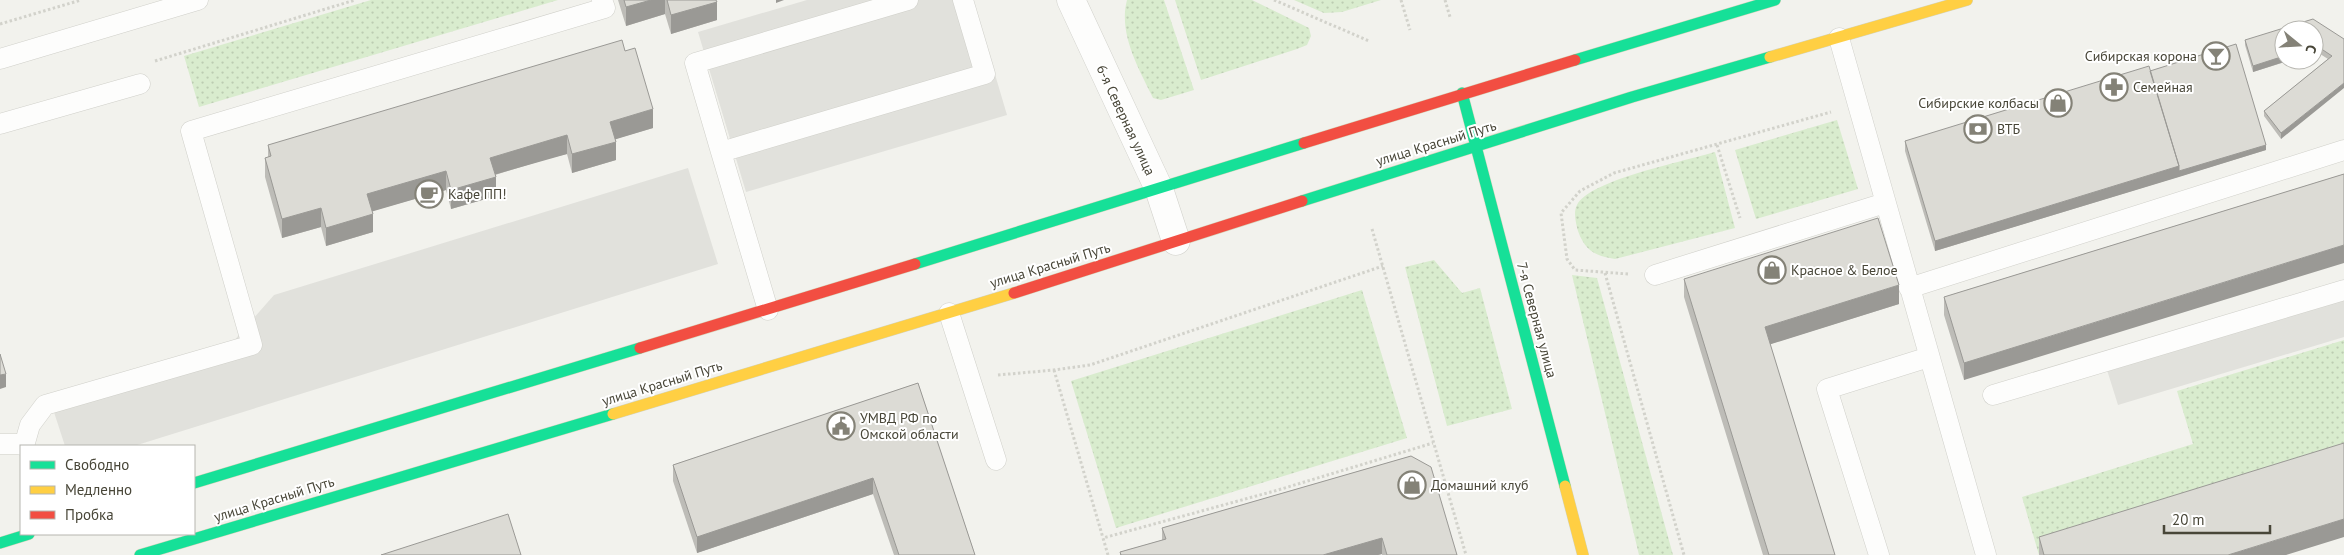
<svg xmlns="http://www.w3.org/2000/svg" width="2344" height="555" viewBox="0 0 2344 555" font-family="'PT Sans',sans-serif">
<defs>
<pattern id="grass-dots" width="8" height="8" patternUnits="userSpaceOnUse" patternTransform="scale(1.25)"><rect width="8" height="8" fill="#d9ecce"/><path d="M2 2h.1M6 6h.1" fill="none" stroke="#bcccb2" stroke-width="1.8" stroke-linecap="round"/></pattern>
</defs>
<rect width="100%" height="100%" fill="#f2f2ed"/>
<path fill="url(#grass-dots)" d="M371 0H558L199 107 184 56Z
M1127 0H1164L1194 90 1161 100 1153 98C1139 69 1118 34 1127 0Z
M1175 0H1252L1309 28 1311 36 1307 45 1297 49 1201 80Z
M1294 0H1381L1342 12 1324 13Z
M1837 120 1858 189 1756 219 1735 150Z
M1715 152 1735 228 1615 259C1596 256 1585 251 1578 231 1576 224 1573 212 1577 205 1589 180 1686 161 1715 152Z
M1434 260 1462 293 1480 288 1512 409 1447 426 1405 267Z
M1572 275 1597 278 1673 555H1639Z
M1362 290 1407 438 1116 528 1071 381Z
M2344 340V461L2039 555 2022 497 2193 444 2177 391Z"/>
<path fill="#e1e1dc" d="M807 0H973L1007 115 746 192 698 32Z
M688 168 718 264 134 446H65L52 406 225 351 274 295Z
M2344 299V337L2118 405 2107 370Z"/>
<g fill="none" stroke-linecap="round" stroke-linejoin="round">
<g stroke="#d0d0ca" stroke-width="21">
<path id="lane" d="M1839 38 1986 555
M0 59 198 0
M0 124 140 84
M721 152 695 63 908 0
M1655 275 1885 203
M1909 288 2344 150
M768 310 721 152 985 74 963 0
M949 313 996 460
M1993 395 2344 290
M0 444H23
M24 446 30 425 45 405 252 345 191 131 605 8 602 0
M1879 555 1827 389 1929 357"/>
</g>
<g stroke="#d0d0ca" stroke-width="29">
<path id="street" d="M1071 0 1159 189 1176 241"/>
</g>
<g stroke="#d4d3ba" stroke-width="12">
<path id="fast" d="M1575 60 1775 0
M1462 93 1565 486
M1302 201 1632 97 1770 57
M915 264 1304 143
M194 483 640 348
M0 543 29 534
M140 555 613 414"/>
</g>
<g stroke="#d4d3ba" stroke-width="12">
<path id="slow" d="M1770 57 1967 0
M613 414 1014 293
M1565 486 1583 555"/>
</g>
<g stroke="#d4d3ba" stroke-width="12">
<path id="jam" d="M1304 143 1575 60
M1014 293 1302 201
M640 348 915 264"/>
</g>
<path stroke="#d2d2cb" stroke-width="3" stroke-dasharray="2.5 2.5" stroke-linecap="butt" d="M1274 0 1369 41
M1401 0 1410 30
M1445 0 1450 17
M0 24 81 0
M155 61 355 0
M1717 145 1740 218
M1372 229 1466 555
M1605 273 1684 555
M1628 274 1575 270 1567 259 1561 213 1580 191 1614 173 1831 112
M1054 370 1103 538
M998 375 1054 370 1090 365 1383 266
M1108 555 1103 538 1278 490 1433 443"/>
<use href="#lane" stroke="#fdfdfc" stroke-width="20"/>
<use href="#street" stroke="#fdfdfc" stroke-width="28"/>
<use href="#fast" stroke="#16e098" stroke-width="11"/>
<use href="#slow" stroke="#ffcf43" stroke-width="11"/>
<use href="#jam" stroke="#f24e42" stroke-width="11"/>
</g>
<path fill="#bdbcb7" d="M618 0H716L717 20 671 34 665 14 626 26Z
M2344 39 2281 139 2264 116V111L2328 59 2317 52 2253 72 2245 45V40Z
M625 51 653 128 615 139 616 160 572 173 567 154 550 158 495 175 496 196 451 209 446 190 372 211 373 232 326 246 321 227 282 238 265 177V158L268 157V145Z
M2150 71 2266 150 1935 251 1905 151V141Z
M2344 174 1964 380 1944 315V297Z
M1684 279 1899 304 1770 344 1835 555H1763L1684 297Z
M918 383 975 555H894L873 494 697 553 673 481V465Z
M1411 456 1457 555H1382V554L1378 555H1120V552L1162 540V528Z
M2039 537 2286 555H2039Z"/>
<path fill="#9a9995" d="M651 0H665V14L626 26V7Z
M776 0H784L776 3Z
M717 2V20L671 34V15Z
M2317 46V52L2314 53V47Z
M2284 56V60H2290L2253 72V66Z
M2344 83V88L2281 139V133Z
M653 109V128L610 141V122Z
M567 135V154L490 176V158Z
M616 142V160L572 173V154Z
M2266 145V150L2179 177V171Z
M2179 166V177L1935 251V241Z
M446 171V190L367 213V194Z
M496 177V196L451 209V190Z
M321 208V227L282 238V219Z
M373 214V232L326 246V228Z
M2344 245V263L1964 380V363Z
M1899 285V304L1765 346V327Z
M6 374V387L0 389V375Z
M873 478V494L697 553V537Z
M2344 519V537L2286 555H2228Z
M1382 538V554L1378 555H1323Z"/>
<path fill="#dcdbd5" stroke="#9a9995" d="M624 0H651L626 7Z
M667 0H716L717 2 671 15Z
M2313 19 2344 39V83L2281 133 2264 111 2332 56 2317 46 2314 47V30H2284V56L2253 66 2245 40Z
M622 40 625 51 635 48 653 109 610 122 616 142 572 154 567 135 550 140 490 158 496 177 451 190 446 171 367 194 373 214 326 228 321 208 282 219 265 158 271 156 268 145Z
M2236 44 2266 145 2179 171V166L2150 71Z
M2149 66 2179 166 1935 241 1905 141Z
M2344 174V245L1964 363 1944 297Z
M1878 218 1899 285 1765 327 1835 555H1769L1684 279Z
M0 354 6 374 0 375Z
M918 383 975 555H899L873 478 697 537 673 465Z
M2344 443V519L2228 555H2044L2039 537Z
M1411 456 1431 467 1457 555H1387L1382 538 1323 555H1121L1120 552 1166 539 1162 528Z
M508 514 521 555H381Z"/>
<defs>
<g id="bar-ring" transform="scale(1.4375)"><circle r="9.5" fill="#fff" stroke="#848277" stroke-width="1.5"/><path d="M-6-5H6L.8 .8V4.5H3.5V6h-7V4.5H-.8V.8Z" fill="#848277"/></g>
<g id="pharmacy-ring" transform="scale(1.4375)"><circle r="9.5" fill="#fff" stroke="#848277" stroke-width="1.5"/><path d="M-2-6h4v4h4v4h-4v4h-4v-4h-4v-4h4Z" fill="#848277"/></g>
<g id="shop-ring" transform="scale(1.4375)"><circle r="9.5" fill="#fff" stroke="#848277" stroke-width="1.5"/><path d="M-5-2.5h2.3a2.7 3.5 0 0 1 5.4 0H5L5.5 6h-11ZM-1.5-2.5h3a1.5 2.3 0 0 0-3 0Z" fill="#848277"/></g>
<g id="bank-ring" transform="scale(1.4375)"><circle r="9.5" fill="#fff" stroke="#848277" stroke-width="1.5"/><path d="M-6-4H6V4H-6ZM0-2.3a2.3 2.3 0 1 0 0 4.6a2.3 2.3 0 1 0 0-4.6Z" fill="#848277"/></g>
<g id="cafe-ring" transform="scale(1.4375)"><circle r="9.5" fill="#fff" stroke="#848277" stroke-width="1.5"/><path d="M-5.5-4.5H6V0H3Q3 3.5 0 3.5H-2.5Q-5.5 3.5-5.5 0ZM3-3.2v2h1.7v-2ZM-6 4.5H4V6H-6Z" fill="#848277"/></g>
<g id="civic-ring" transform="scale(1.4375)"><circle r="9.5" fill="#fff" stroke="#848277" stroke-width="1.5"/><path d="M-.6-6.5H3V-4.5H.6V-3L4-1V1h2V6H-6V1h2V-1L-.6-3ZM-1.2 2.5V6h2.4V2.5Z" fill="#848277"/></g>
</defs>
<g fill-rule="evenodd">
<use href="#bar-ring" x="2216" y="56"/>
<use href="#pharmacy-ring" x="2114" y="87"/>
<use href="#shop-ring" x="2058" y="103"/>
<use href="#bank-ring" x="1978" y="129"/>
<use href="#cafe-ring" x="429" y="194"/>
<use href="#shop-ring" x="1772" y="270"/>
<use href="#civic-ring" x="841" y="426"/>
<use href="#shop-ring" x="1412" y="485"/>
</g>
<g text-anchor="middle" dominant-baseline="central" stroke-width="4" stroke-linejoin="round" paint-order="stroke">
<g font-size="14" fill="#484638" stroke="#fff" text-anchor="start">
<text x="2197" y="56" text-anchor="end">Сибирская корона</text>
<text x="2133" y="87">Семейная</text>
<text x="2039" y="103" text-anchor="end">Сибирские колбасы</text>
<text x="1997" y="129">ВТБ</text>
<text x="448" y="194">Кафе ПП!</text>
<text x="1791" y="270">Красное &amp; Белое</text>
<text x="860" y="418">УМВД РФ по<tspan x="860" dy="16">Омской области</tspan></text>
<text x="1431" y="485">Домашний клуб</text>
</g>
<g font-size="14" fill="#484638" stroke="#fff">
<text transform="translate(1126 120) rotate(65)">6-я Северная улица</text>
<text transform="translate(1436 143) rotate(-17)">улица Красный Путь</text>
<text transform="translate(1050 265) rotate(-17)">улица Красный Путь</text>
<text transform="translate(1537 320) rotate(75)">7-я Северная улица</text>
<text transform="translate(662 383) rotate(-17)">улица Красный Путь</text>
<text transform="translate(274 499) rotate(-17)">улица Красный Путь</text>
</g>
</g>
<rect x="20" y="445" width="175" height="90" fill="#ffffff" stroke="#b6b5af"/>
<rect x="30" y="461" width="25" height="8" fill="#16e098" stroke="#b6b5af"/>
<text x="65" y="470" font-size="15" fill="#484638">Свободно</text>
<rect x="30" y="486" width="25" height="8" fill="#ffcf43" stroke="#b6b5af"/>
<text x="65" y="495" font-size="15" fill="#484638">Медленно</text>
<rect x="30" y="511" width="25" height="8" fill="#f24e42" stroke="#b6b5af"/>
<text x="65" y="520" font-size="15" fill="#484638">Пробка</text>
<g transform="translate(2299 45) rotate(108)"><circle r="24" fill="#ffffff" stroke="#b6b5af"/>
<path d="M0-4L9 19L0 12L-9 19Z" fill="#848277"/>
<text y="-8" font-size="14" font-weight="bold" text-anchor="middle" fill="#484638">С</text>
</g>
<path d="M2164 525v8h106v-8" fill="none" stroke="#484638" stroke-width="2.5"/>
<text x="2172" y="525" font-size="15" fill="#484638" stroke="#ffffff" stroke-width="4" paint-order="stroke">20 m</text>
</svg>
